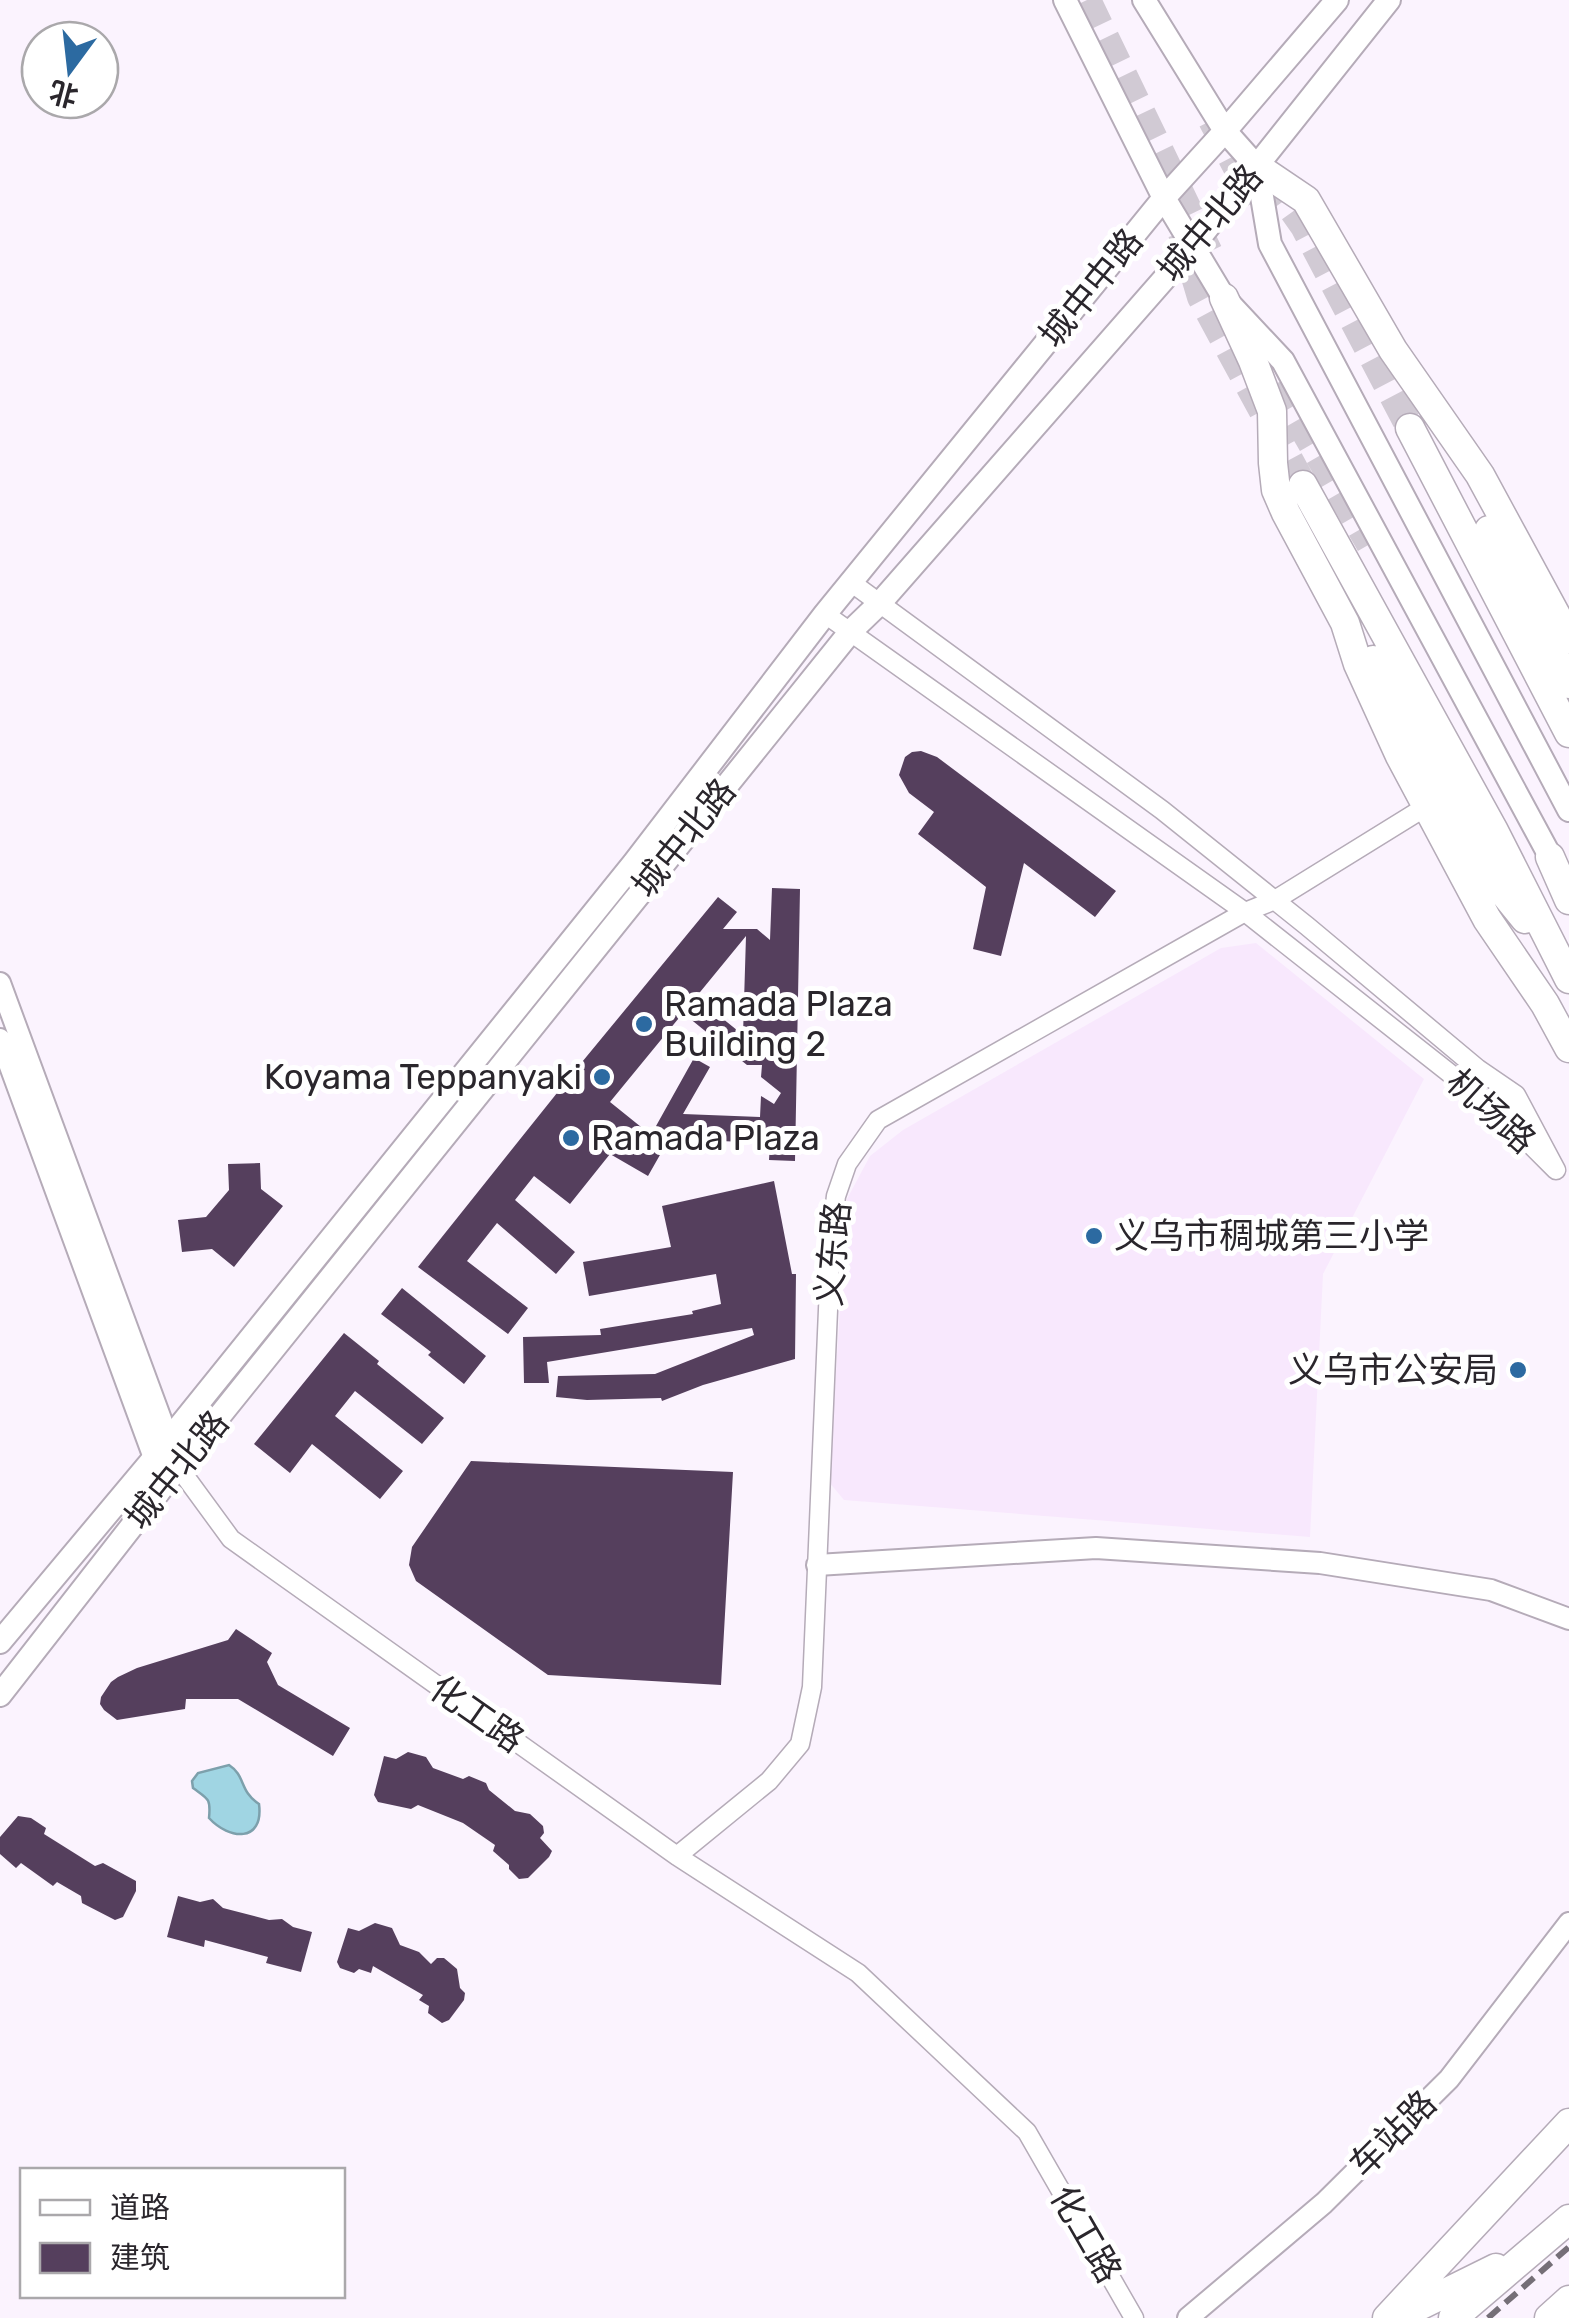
<svg xmlns="http://www.w3.org/2000/svg" width="1569" height="2318" viewBox="0 0 1569 2318" font-family="Rubik,'Noto Sans SC',sans-serif">
<rect width="100%" height="100%" fill="#fbf3fe"/>
<path fill="#f8e8fd" d="M1256 943 1424 1079 1323 1274 1310 1537 844 1500 829 1482 847 1199 870 1156 903 1130 1221 948Z"/>
<path fill="#a0d5e3" stroke="#7da0ac" stroke-width="2.5" d="M229 1765C246 1776 239 1791 259 1804 264 1843 229 1840 209 1818 211 1798 208 1799 193 1788L192 1781 198 1773Z"/>
<path fill="#553f5d" fill-rule="evenodd" d="M921 751 937 757 1116 891 1095 917 1024 863 1001 956 973 949 986 887 918 834 934 812 909 793 899 775 905 757 912 752Z
M772 888 800 889 795 1161 769 1160 770 1143 669 1139 648 1176 610 1154 570 1204 534 1176 515 1200 575 1252 556 1274 497 1223 467 1261 528 1308 508 1334 418 1267 573 1073 718 897 737 912 723 929H757L770 940ZM746 936 743 1035 696 997ZM683 1013 747 1065H762L761 1077 781 1093 774 1104 761 1096 760 1117 683 1114 710 1067 694 1058 651 1135 610 1102Z
M260 1163 261 1189 283 1206 234 1267 212 1249 182 1252 178 1220 206 1217 229 1190 228 1164Z
M774 1181 792 1274H796L795 1359 703 1385 662 1401 661 1398 587 1400 556 1397 558 1376 655 1374 754 1335 752 1328 547 1362 549 1383H524L523 1337 601 1335 600 1329 693 1314 692 1311 721 1304 716 1274 589 1296 583 1262 671 1247 662 1206Z
M402 1288 486 1356 464 1384 428 1355 431 1352 381 1314Z
M344 1333 379 1361 377 1364 444 1418 422 1444 355 1391 335 1416 403 1471 380 1499 312 1444 290 1473 254 1444Z
M471 1461 733 1472 721 1685 548 1675 416 1581 409 1565 412 1547Z
M236 1629 272 1653 267 1662 278 1685 350 1728 333 1756 238 1699H186L185 1709 117 1720 104 1710 100 1704 101 1697 111 1682 118 1677 137 1668 228 1640Z
M408 1752 426 1757 433 1768 463 1779 469 1776 486 1783 489 1790 515 1811 530 1814 543 1826 544 1833 540 1838 552 1851 549 1857 528 1878 519 1879 509 1869V1865L493 1851 495 1845 463 1823 418 1805 411 1809 378 1802 374 1795 384 1756 396 1759Z
M18 1816 31 1818 46 1828 44 1834 95 1866 103 1863 136 1881V1891L123 1917 115 1920 82 1903 81 1896 57 1882 53 1886 21 1863 16 1868 0 1854V1837Z
M178 1896 200 1902 213 1899 223 1908 269 1920 282 1919 293 1927 312 1932 301 1972 266 1963 268 1957 205 1940 204 1947 167 1937Z
M375 1923 392 1928 400 1945 419 1952 431 1964 437 1958H444L457 1969 460 1988 465 1993 464 2000 449 2020 442 2023 428 2013 429 2006 419 2000 423 1995 373 1966 371 1973 359 1969 354 1973 340 1968 337 1962 348 1928 359 1931Z"/>
<g fill="none" stroke-linecap="round" stroke-linejoin="round">
<path stroke="#d1cad4" stroke-width="28" stroke-dasharray="28 14" stroke-linecap="butt" d="M1087 0 1210 255
M1212 120 1255 202
M1269 177 1304 226 1410 428
M1182 233 1201 297 1303 485
M1256 347 1370 544"/>
<g stroke="#b5abb8" stroke-width="21">
<path id="minor" d="M825 614 1245 912 1495 1109 1556 1170 1516 1095 1478 1069 1307 926 1162 810 852 583
M179 1468 231 1539 677 1856 858 1973 1027 2132 1134 2318
M677 1856 769 1781 800 1744 812 1687 831 1239 836 1196 847 1164 878 1120 1245 912 1275 900 1427 806"/>
</g>
<g stroke="#b5abb8" stroke-width="24">
<path id="tertiary" d="M0 983 179 1468
M0 1039 164 1485
M817 1565 1096 1548 1320 1563 1491 1590 1569 1619
M1188 2318 1324 2203 1449 2079 1569 1923"/>
</g>
<g stroke="#b5abb8" stroke-width="26">
<path id="secondary" d="M1065 0 1164 198 1224 298 1283 361 1557 869
M1144 0 1225 131 1257 167 1270 244 1569 810
M0 1642 154 1458 634 863 825 614 1164 198 1225 131 1337 0
M0 1695 164 1485 851 631 880 603 1193 246 1389 0"/>
</g>
<g stroke="#b5abb8" stroke-width="31">
<path id="trunk" d="M1257 167 1306 200 1393 350 1480 475 1569 639
M1224 298 1253 361 1272 411 1273 463 1276 490 1286 513 1345 623 1358 664 1400 756 1487 919 1545 1004 1569 1048
M1410 428 1569 733
M1303 485 1494 831 1569 979
M1489 530 1569 684
M1373 660 1482 866 1525 919
M1550 857 1569 900
M1387 2318 1569 2123
M1404 2318 1417 2307 1496 2268
M1453 2318 1569 2219
M1549 2318 1569 2300"/>
</g>
<use href="#minor" stroke="#fff" stroke-width="18"/>
<use href="#tertiary" stroke="#fff" stroke-width="20"/>
<use href="#secondary" stroke="#fff" stroke-width="22"/>
<use href="#trunk" stroke="#fff" stroke-width="28"/>
<path stroke="#756f77" stroke-width="6" stroke-dasharray="15 8" stroke-linecap="butt" d="M1488 2318 1569 2247"/>
</g>
<g fill="#2c6aa1" stroke="#fff" stroke-width="4">
<circle cx="644" cy="1024" r="10"/>
<circle cx="602" cy="1077" r="10"/>
<circle cx="571" cy="1138" r="10"/>
<circle cx="1094" cy="1236" r="10"/>
<circle cx="1518" cy="1370" r="10"/>
</g>
<g text-anchor="middle" dominant-baseline="central" stroke-width="10" stroke-linejoin="round" paint-order="stroke">
<g font-size="35" fill="#2a262c" stroke="#fff">
<text transform="translate(1210 223) rotate(-50)">城中北路</text>
<text transform="translate(1091 288) rotate(-51)">城中中路</text>
<text transform="translate(684 838) rotate(-51)">城中北路</text>
<text transform="translate(1491 1111) rotate(42)">机场路</text>
<text transform="translate(833 1254) rotate(-85)">义东路</text>
<text transform="translate(177 1470) rotate(-51)">城中北路</text>
<text transform="translate(477 1714) rotate(35)">化工路</text>
<text transform="translate(1393 2134) rotate(-45)">车站路</text>
<text transform="translate(1086 2234) rotate(60)">化工路</text>
</g>
<g font-size="35" fill="#2a262c" stroke="#fff" text-anchor="start">
<text x="664" y="1004">Ramada Plaza<tspan x="664" dy="40">Building 2</tspan></text>
<text x="582" y="1077" text-anchor="end">Koyama Teppanyaki</text>
<text x="591" y="1138">Ramada Plaza</text>
<text x="1114" y="1236">义乌市稠城第三小学</text>
<text x="1498" y="1370" text-anchor="end">义乌市公安局</text>
</g>
</g>
<rect x="20" y="2168" width="325" height="130" fill="#ffffff" stroke="#aaa8ab" stroke-width="2.5"/>
<rect x="40" y="2200" width="50" height="15" fill="#ffffff" stroke="#aaa8ab" stroke-width="2.5"/>
<text x="110" y="2218" font-size="30" fill="#2a262c">道路</text>
<rect x="40" y="2243" width="50" height="30" fill="#553f5d" stroke="#aaa8ab" stroke-width="2.5"/>
<text x="110" y="2268" font-size="30" fill="#2a262c">建筑</text>
<g transform="translate(70 70) rotate(195)"><circle r="48" fill="#ffffff" stroke="#aaa8ab" stroke-width="2.5"/>
<path d="M0-8L18 38L0 25L-18 38Z" fill="#2c6aa1"/>
<text y="-15" font-size="28" font-weight="bold" text-anchor="middle" fill="#2a262c">北</text>
</g>
</svg>
